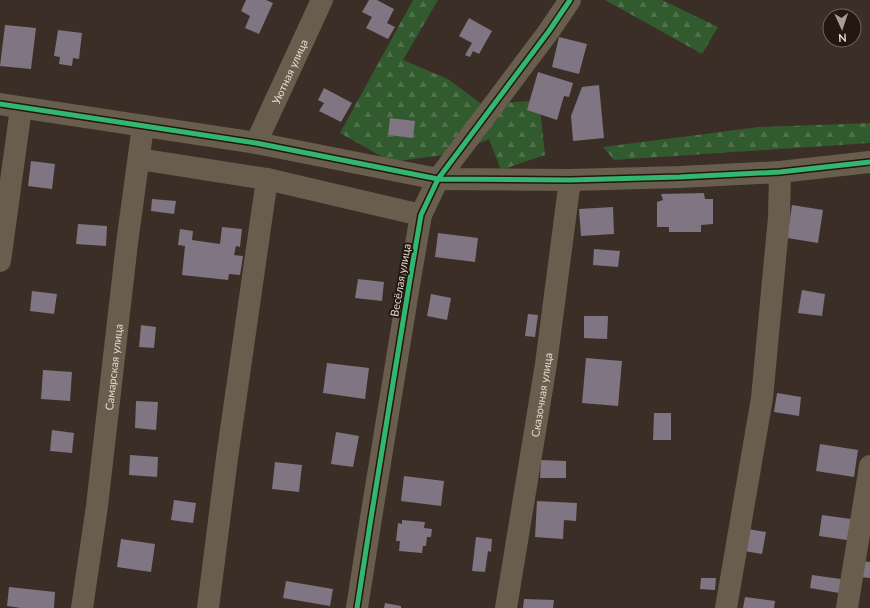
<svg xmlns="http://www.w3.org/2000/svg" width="870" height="608" viewBox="0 0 870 608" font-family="Lato,sans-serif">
<defs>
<pattern id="forest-firs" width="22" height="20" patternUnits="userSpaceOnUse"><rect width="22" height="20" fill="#315b2e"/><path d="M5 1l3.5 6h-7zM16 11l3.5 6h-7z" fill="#4f724b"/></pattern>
</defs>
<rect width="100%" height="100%" fill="#3a2e26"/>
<path fill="url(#forest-firs)" d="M413 0H438L403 60 448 79 483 105 539 100 545 155 501 170 489 139 459 153 391 162 340 133Z
M605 0H662L718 27 702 54Z
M870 123V143L614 160 603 147 759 127Z"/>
<path fill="#807582" d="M246 0H266L273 3 259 34 245 28 250 16 241 11Z
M369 0H377L394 9 387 23 395 27 388 39 366 28 372 17 362 12Z
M469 18 492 31 479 54 473 51 470 57 465 55 472 43 459 36Z
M5 25 36 28 31 69 0 66Z
M58 30 82 33 79 59 73 58 72 66 59 64 60 57 54 56Z
M559 37 587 44 579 74 552 67Z
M538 72 573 83 569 97 564 96 557 120 527 110Z
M599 85 604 138 573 141 571 116 582 87Z
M324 88 352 103 341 122 319 111 324 103 318 100Z
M390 118 415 121 413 138 388 135Z
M31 161 55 164 52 189 28 186Z
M704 193 705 199H713V224L701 225V232H669V227H657V202L663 200 661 194Z
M152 199 176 201 174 214 151 211Z
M792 205 823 210 818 243 787 238Z
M613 207 614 234 581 236 579 209Z
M78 224 107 226 106 246 76 244Z
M222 227 242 229 240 247 236 246 234 255 243 256 240 275 229 274 228 280 182 275 185 246 178 245 180 229 193 231 192 240 220 244Z
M438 233 478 238 475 262 435 257Z
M594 249 620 251 618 267 593 265Z
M358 279 384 282 382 301 355 298Z
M802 290 825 294 822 316 798 313Z
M32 291 57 294 54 314 30 311Z
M431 294 451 298 447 320 427 316Z
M528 314 538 315 535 337 525 336Z
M584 316H608L607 339 584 338Z
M141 325 156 327 154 348 139 347Z
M586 358 622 361 618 406 582 403Z
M327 363 369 368 365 399 323 393Z
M43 370 72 372 70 401 41 399Z
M777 393 801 397 799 416 774 412Z
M136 401 158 402 156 430 135 428Z
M654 413H671V440H653Z
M52 430 74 433 72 453 50 451Z
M336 432 359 436 353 467 331 464Z
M820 444 858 450 854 477 816 471Z
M130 455 158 457 157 477 129 475Z
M541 460 566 461V478H540Z
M275 462 302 465 299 492 272 489Z
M404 476 444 481 441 506 401 501Z
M174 500 196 503 193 523 171 520Z
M537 501 577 503 576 521 564 520 563 539 535 537Z
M822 515 851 519 847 540 819 536Z
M402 520 425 522 424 528 432 529 431 537H427L426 546H423L422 553 399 551 400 541H396L398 523 402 524Z
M748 529 766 532 762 554 744 551Z
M476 537 492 539 491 552 488 551 485 572 472 571Z
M121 539 155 544 151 572 117 567Z
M861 561 870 562V578L859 577Z
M812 575 841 579 839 593 810 588Z
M701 578H716L715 590 700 589Z
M286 581 333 589 330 606 283 598Z
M9 587 55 592 54 608H21L7 606Z
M745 597 775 601 774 608H743Z
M524 599 554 600 553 608H523Z
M385 603 401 606V608H384Z"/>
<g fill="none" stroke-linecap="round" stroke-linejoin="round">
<g stroke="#695e4d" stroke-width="22">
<path d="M0 104 256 143 438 179 570 180 680 177 780 172 870 162"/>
<path id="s1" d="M256 143 322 0"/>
<path d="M139 159 267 179 421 215"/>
<path d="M0 261 21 108"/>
<path id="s2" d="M82 608 97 506 127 243 143 126"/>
<path d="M208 608 227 458 267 179"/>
<path d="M357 608 371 518 410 279 421 215 438 179 549 31 570 0"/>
<path id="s3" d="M506 608 546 364 570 180"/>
<path d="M726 608 762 398 779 217 780 172"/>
<path d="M847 608 870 466"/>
</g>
<g stroke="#221711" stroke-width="8">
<path id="cycleway" d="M0 104 256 143 438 179 570 180 680 177 780 172 870 162
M357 608 371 518 410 279 421 215 438 179 549 31 570 0"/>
</g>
<use href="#cycleway" stroke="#33b770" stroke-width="5"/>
</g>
<g text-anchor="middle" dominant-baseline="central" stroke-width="4" stroke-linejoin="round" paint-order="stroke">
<g font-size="11" fill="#e6d7ce" stroke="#221711">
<text stroke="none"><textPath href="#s1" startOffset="79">Уютная улица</textPath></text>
<text transform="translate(400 280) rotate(-80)">Весёлая улица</text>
<text stroke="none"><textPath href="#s2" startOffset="243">Самарская улица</textPath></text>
<text stroke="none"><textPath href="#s3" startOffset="216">Сказочная улица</textPath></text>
</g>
</g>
<g transform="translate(842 28) rotate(177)"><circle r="19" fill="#221711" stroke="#70645d"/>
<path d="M0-3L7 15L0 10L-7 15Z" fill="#aa9c93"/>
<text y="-6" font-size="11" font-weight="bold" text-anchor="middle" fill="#e6d7ce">N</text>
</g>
</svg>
